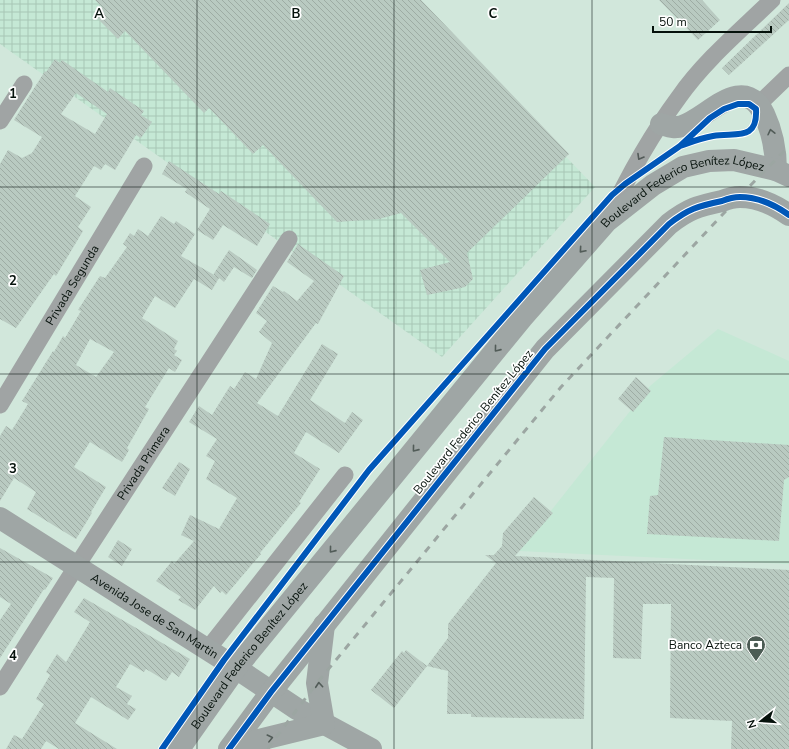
<svg xmlns="http://www.w3.org/2000/svg" width="789" height="749" viewBox="0 0 789 749" font-family="'Nunito Sans',sans-serif">
<defs>
<pattern id="industrial-grid" width="8" height="8" patternUnits="userSpaceOnUse"><rect width="8" height="8" fill="#c5e8d5"/><path d="M0 4h8M4 0v8" fill="none" stroke="#a8c6b6"/></pattern>
<pattern id="building-back-hatch" width="6" height="6" patternUnits="userSpaceOnUse"><rect width="6" height="6" fill="#b9cac1"/><path d="M-1 5l2 2M0 0l6 6M5-1l2 2" fill="none" stroke="#9eaca4"/></pattern>
</defs>
<rect width="100%" height="100%" fill="#d1e7db"/>
<path fill="#c5e8d5" d="M718 329 789 361V564L519 551 650 386Z"/>
<path fill="url(#industrial-grid)" d="M0 0H415L595 187 442 357 0 44Z"/>
<path fill="url(#building-back-hatch)" fill-rule="evenodd" d="M95 0H421L569 154 467 253 473 279 465 287 427 295 420 270 450 262 401 213 379 219 337 222 263 145 253 154 209 108 204 113 125 31 118 39 94 15 102 7Z
M659 0H702L720 20 698 40Z
M789 3V20L729 75 722 68Z
M55 59 60 63 62 60 108 92 110 88 144 111 141 115 152 122 141 138 136 135 115 170 105 164 101 170 94 166 75 196 91 207 78 227 83 231 56 276 54 274 16 328 0 319V164L8 150 22 158 32 153 42 137 14 120 45 71 46 72ZM76 93 107 114 95 134 61 114Z
M169 161 219 194 221 191 270 224 257 246 223 225 213 240 197 230 210 209 185 192 187 189 162 174Z
M161 216 174 224 176 221 195 234 181 256 216 276 213 275 229 250 257 270 252 278 234 267 224 282 219 278 212 290 194 279 175 308 155 296 142 318 178 341 174 349 177 351 174 355 182 360 175 372 169 368 145 407 149 409 127 448 129 450 122 462 90 442 74 467 106 487 91 512 92 513 76 539 27 509 36 492 14 478 0 501V436L6 426 12 430 28 404 22 401 53 351 54 352 63 336 65 338 81 311 78 310 100 276 105 278 127 247 123 244 130 233 134 236 138 229 148 236ZM90 339 114 352 96 377 76 365Z
M298 244 344 276 318 324 316 323 257 403 278 416 322 344 338 354 310 400 345 423 352 412 363 420 339 453 306 432 294 453 320 469 299 502 301 503 260 553 261 554 226 595 222 591 220 593 214 586 195 610 178 600 181 597 156 581 172 561 174 564 194 541 181 535 190 515 219 529 237 498 206 479 215 461 206 456 217 439 189 422 199 406 212 415 230 386 234 389 245 372 256 379 272 343 259 332 267 321 256 313 273 286 283 292 284 291 297 301 314 281 287 262Z
M636 377 651 391 633 412 618 399Z
M664 437 789 445V477L784 480 779 541 647 534 650 496 658 495Z
M179 462 190 469 175 496 162 488Z
M534 497 553 513 515 556 789 570V749H731L732 721 670 718 671 604H643L641 659 613 658 614 578 586 577 584 719 471 717V714H447L448 671 427 666 448 638V624L496 563 485 555H494L502 546 503 533Z
M118 540 132 549 122 566 108 557Z
M0 548 53 578 45 590 44 589 0 658V620L11 604 0 597Z
M84 598 190 659 179 677 172 672 166 681 146 669 144 672 130 664 116 687 132 696 127 704 136 709 128 720 91 697 75 723 117 749H59L46 741 41 749H6L14 735 22 739 44 704 36 699 50 675 46 672 57 654 66 662 90 622 74 612Z
M406 650 427 666 394 708 371 690 402 651 404 653Z"/>
<g fill="none" stroke-linecap="round" stroke-linejoin="round">
<g stroke="#a0a4a4" stroke-width="17">
<path d="M759 104 789 75"/>
<path d="M0 121 24 84"/>
<path d="M608 219C628 176 651 135 679 97 704 61 741 30 772 0"/>
<path id="s1" d="M0 405 144 166"/>
<path d="M207 650 345 475"/>
<path id="s2" d="M0 687 76 567 289 239"/>
</g>
<g stroke="#9fa6a5" stroke-width="22">
<path d="M661 124C668 126 674 129 682 126 707 119 742 71 764 114 772 131 776 151 776 170"/>
<path id="s3" d="M0 518 224 660 297 709 371 749"/>
<path id="s4" d="M179 749 236 668 522 318 607 221 653 185 683 167 709 161 734 160 776 170 789 176"/>
<path d="M229 749 271 692 545 349 669 224C688 209 698 206 722 201 727 199 734 197 740 197 758 197 775 205 789 215"/>
<path d="M233 749 259 740 324 724 317 683 324 625"/>
</g>
<path stroke="#9ca6a2" stroke-width="3" stroke-dasharray="7 7" stroke-linecap="butt" d="M268 749 277 736 317 683 561 387 739 197 789 146"/>
<g stroke="#fff" stroke-width="8">
<path id="cycleway" d="M162 749 224 660 369 470 612 195 625 184 680 146 710 118 724 109 738 104H749L756 109C758 142 735 132 713 136 701 138 691 142 680 146
M229 749 271 692 545 349 669 224C688 209 698 206 722 201 727 199 734 197 740 197 758 197 775 205 789 215"/>
</g>
<use href="#cycleway" stroke="#0057b8" stroke-width="6"/>
</g>
<defs><path id="oneway-chevron" d="M-2-3.5L2.5 0L-2 3.5" fill="none" stroke-width="1.6" stroke-linecap="round" stroke-linejoin="round"/></defs>
<g stroke="#525c58">
<use href="#oneway-chevron" transform="translate(771 132) rotate(-103)"/>
<use href="#oneway-chevron" transform="translate(582 250) rotate(131)"/>
<use href="#oneway-chevron" transform="translate(497 349) rotate(129)"/>
<use href="#oneway-chevron" transform="translate(415 449) rotate(129)"/>
<use href="#oneway-chevron" transform="translate(332 550) rotate(129)"/>
<use href="#oneway-chevron" transform="translate(319 685) rotate(-95)"/>
<use href="#oneway-chevron" transform="translate(270 738) rotate(-14)"/>
</g>
<use stroke="#525a58" href="#oneway-chevron" transform="translate(640 157) rotate(120)"/>
<path fill="none" stroke="#05110b" stroke-width="1" stroke-opacity="0.55" d="M197 0V749M394 0V749M592 0V749M0 187H789M0 374H789M0 562H789"/>
<defs>
<g id="bank-pin" transform="scale(1)"><path d="M0 17L-7.5 6A9.5 9.5 0 1 1 7.5 6Z" fill="#4c5c54" stroke="#fff"/><path d="M-6-4H6V4H-6ZM0-2.3a2.3 2.3 0 1 0 0 4.6a2.3 2.3 0 1 0 0-4.6Z" fill="#fff"/></g>
</defs>
<g fill-rule="evenodd">
<use href="#bank-pin" x="756" y="645"/>
</g>
<g text-anchor="middle" dominant-baseline="central" stroke-width="3.5" stroke-linejoin="round" paint-order="stroke">
<g font-size="12" fill="#05110b" stroke="#fff">
<text stroke="none"><textPath href="#s4" startOffset="765">Boulevard Federico Benítez López</textPath></text>
<text stroke="none"><textPath href="#s1" startOffset="140">Privada Segunda</textPath></text>
<text transform="translate(473 422) rotate(-51)">Boulevard Federico Benítez López</text>
<text stroke="none"><textPath href="#s2" startOffset="266">Privada Primera</textPath></text>
<text stroke="none"><textPath href="#s3" startOffset="183">Avenida Jose de San Martin</textPath></text>
<text stroke="none"><textPath href="#s4" startOffset="117">Boulevard Federico Benítez López</textPath></text>
</g>
<g font-size="12" fill="#05110b" stroke="#fff" text-anchor="end">
<text x="742" y="645">Banco Azteca</text>
</g>
</g>
<g font-size="13" text-anchor="middle" font-weight="bold" fill="#05110b" stroke="#fff" stroke-width="3.5" stroke-linejoin="round" paint-order="stroke">
<text x="99" y="18">A</text>
<text x="296" y="18">B</text>
<text x="493" y="18">C</text>
<text x="13" y="98">1</text>
<text x="13" y="285">2</text>
<text x="13" y="473">3</text>
<text x="13" y="660">4</text>
</g>
<g transform="translate(761 721) rotate(253)" stroke="#ffffff" stroke-width="3" paint-order="stroke">
<path d="M0-3L7 15L0 10L-7 15Z" fill="#05110b"/>
<text y="-6" font-size="11" font-weight="bold" text-anchor="middle" fill="#05110b">N</text>
</g>
<path d="M653 26v6h118v-6" fill="none" stroke="#05110b" stroke-width="2"/>
<text x="659" y="26" font-size="12" fill="#05110b" stroke="#ffffff" stroke-width="3" paint-order="stroke">50 m</text>
</svg>
